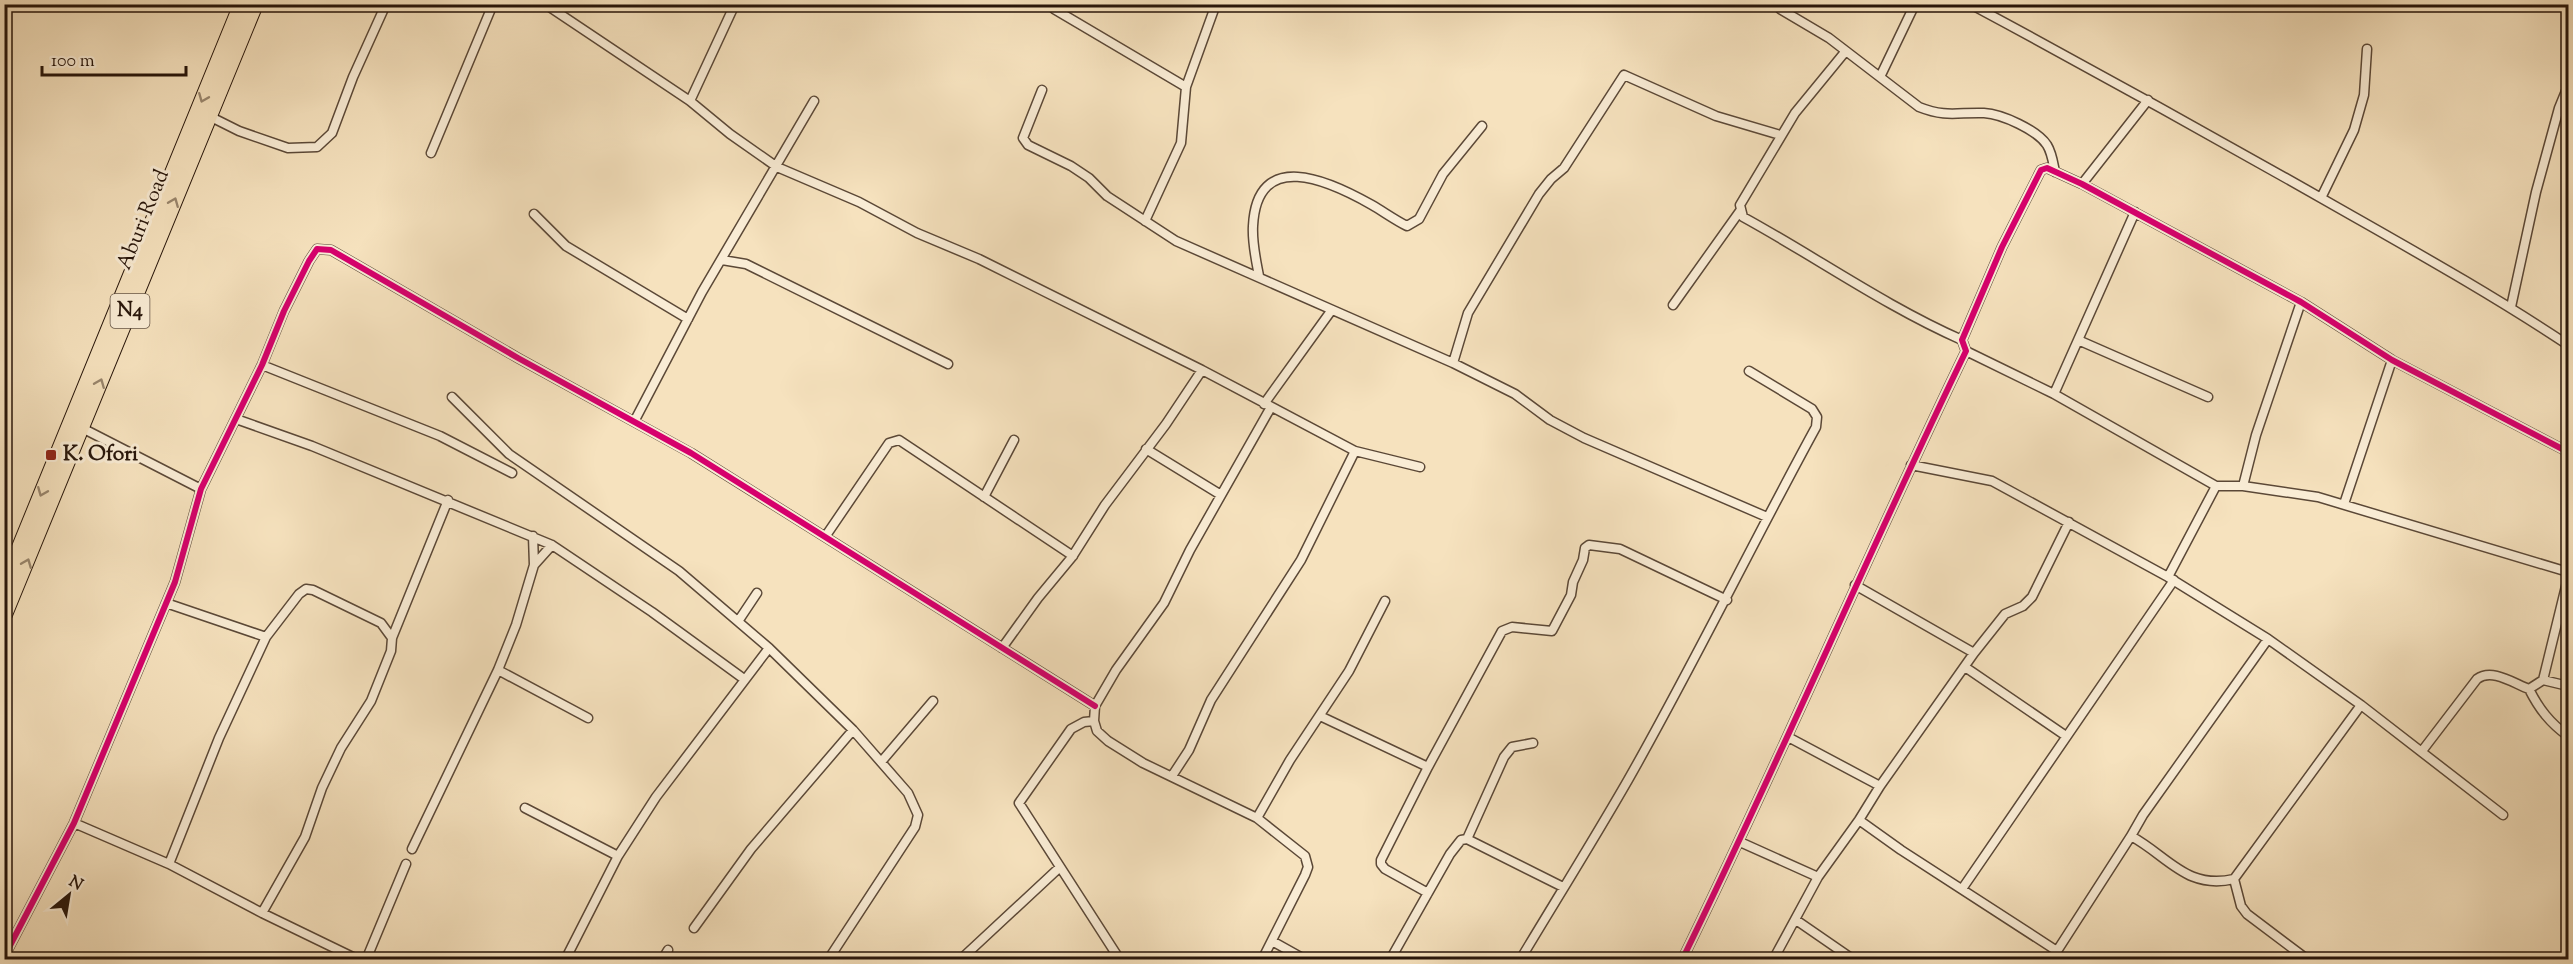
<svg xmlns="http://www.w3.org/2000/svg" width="2573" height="964" viewBox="0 0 2573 964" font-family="'Sorts Mill Goudy',serif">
<rect width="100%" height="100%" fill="#f6e2be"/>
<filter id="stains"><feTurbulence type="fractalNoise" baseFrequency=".00333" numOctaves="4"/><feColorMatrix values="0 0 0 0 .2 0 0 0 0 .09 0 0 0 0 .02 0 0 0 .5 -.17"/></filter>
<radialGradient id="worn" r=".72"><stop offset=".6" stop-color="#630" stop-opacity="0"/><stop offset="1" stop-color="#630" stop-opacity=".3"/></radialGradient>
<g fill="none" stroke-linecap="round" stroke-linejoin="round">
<g stroke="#5b4837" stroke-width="11">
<path id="minor" d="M545 4 690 101 730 134 777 167 859 202 917 233 979 259 1202 370 1355 451 1420 467
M1970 4C2093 70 2214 137 2335 206 2414 251 2493 295 2568 345
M1054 9 1186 87
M1780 9 1829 38 1919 107C1947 118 1958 112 1984 113 2002 114 2037 130 2047 145 2052 153 2053 162 2055 172
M1845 52 1795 113 1740 205 1743 217C1816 257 1885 306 1962 340
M1880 77 1915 4
M1042 90 1023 138 1028 145 1071 166 1089 178 1107 196 1176 241 1453 363 1515 394 1550 420 1584 438 1767 517
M690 101 735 4
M209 116 239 131 288 148 317 147 332 133 353 77 386 4
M431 153 493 4
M2082 184 2148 100
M2321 198 2354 130 2364 95 2367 49
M534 214 566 246 688 319
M1145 221 1181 143 1186 87 1216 4
M722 260 746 264 948 364
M1259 276C1256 260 1252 243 1253 226 1257 148 1328 180 1372 205 1384 212 1395 220 1407 226L1419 219 1443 174 1482 126
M1673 305 1740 211
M2511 307 2536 192 2559 108 2568 86
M2078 340 2208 397
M1966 351 2054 394 2216 486H2243L2318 497 2568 572
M1453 363 1468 313 1539 194 1551 179 1564 168 1624 75 1716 116 1780 135
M262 365 440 436 512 473
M2054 394 2135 212
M452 397 509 454 679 571 769 648 853 730 908 793 918 815 915 827 828 960
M1264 404 1331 311
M236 419 312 446 552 545 652 612 744 679
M635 420 702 292 814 101
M82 428 201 489
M1146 449 1221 495
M1911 465 1992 481 2168 577 2268 639 2361 705 2503 815
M2243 486 2256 435 2301 302
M984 497 1014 440
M2344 504 2392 360
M825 537 889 443 899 440 1073 556
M534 565 552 545
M2168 577 2216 486
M1855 585 1974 653
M166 603 266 637
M739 620 757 593
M392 638 448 500
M1002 648 1038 598 1072 557 1105 505 1166 424 1202 370
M1965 667 2066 736
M498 670 588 718
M2543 680 2568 686
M2529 689C2539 709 2550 723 2568 736
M1320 716 1428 767
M1094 721 1084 722 1071 729 1019 803 1120 960
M1788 737 1880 786
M2422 751 2477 679C2492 668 2513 683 2529 689L2543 680 2568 578
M881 762 933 701
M1172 776 1189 750 1211 700 1301 560 1355 451
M525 808 618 856
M1257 818 1290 760 1349 671 1385 601
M1859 820 1901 850 2057 951 2131 836C2169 857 2187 890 2234 879L2361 705
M74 823 169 864 262 913 359 960
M2131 836 2143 815 2268 639
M1467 839 1504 757 1512 747 1533 743
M1740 842 1818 877
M412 849 498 670 516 625 534 565 533 536
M169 864 219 738 266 637 299 594 306 589 313 590 381 623 392 638 391 651 371 701 341 748 322 788 305 837 262 913
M2234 879 2241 906 2247 914 2308 960
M1962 889 2174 580
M1428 893 1385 869 1381 864V860L1428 767 1502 631 1512 627 1552 631 1571 595 1573 582 1583 560 1585 548 1589 545 1620 549 1727 600
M1796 920 1854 960
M694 928 751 849 853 730
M1272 941 1306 960
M4 957 74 823 175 582 201 489 262 365 284 311 309 261 317 249 331 250 518 358 691 453 1095 706
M366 960 406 864
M565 960 618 856 656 797 769 648
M662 960 668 950
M960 960 1060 867
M1262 960 1305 875 1308 867 1305 856 1257 818 1143 763 1108 741 1097 731 1094 721 1095 706 1116 670 1164 603 1190 550 1271 407
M1390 960 1450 854 1461 840 1467 839 1563 887
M1520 960C1556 900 1593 841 1628 780 1694 664 1752 544 1816 427L1817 417 1812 409 1749 371
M1682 960C1781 758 1868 553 1966 351L1962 340 2002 247 2041 170 2047 168 2082 184 2301 302 2392 360 2568 452
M1773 960 1818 877 1859 820 1880 786 1974 653 2005 614 2023 606 2032 597 2069 522"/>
</g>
<g stroke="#27150a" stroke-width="16">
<path id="trunk" d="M4 584 241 4
M4 617 256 4"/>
</g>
<use href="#minor" stroke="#f9ecd5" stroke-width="8"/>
<use href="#trunk" stroke="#f6e2be" stroke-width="14"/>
<g stroke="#f9ecd5" stroke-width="10">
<path id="cycleway" d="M4 957 74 823 175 582 201 489 262 365 284 311 309 261 317 249 331 250 518 358 691 453 1095 706
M1682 960C1781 758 1868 553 1966 351L1962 340 2002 247 2041 170 2047 168 2082 184 2301 302 2392 360 2568 452"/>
</g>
<use href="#cycleway" stroke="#d6006c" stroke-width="6"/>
</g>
<defs><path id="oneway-chevron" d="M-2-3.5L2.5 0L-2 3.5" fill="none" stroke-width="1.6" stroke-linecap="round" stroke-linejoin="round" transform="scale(1.5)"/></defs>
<g stroke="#99866d">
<use href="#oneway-chevron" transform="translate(203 98) rotate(112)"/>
<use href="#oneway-chevron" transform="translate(174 202) rotate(-68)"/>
<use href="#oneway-chevron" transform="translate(100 383) rotate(-68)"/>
<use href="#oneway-chevron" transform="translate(42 492) rotate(112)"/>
<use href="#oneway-chevron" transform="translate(27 563) rotate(-68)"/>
</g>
<rect fill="#8f2418" stroke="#f9ecd5" stroke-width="2" x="45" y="449" width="12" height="12" rx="3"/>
<g text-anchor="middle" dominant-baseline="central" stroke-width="6" stroke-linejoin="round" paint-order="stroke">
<rect fill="#f9ecd5" stroke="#665647" stroke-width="1.5" x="110.5" y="294" width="39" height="34" rx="4.5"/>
<g font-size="20" font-weight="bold" fill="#27150a">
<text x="130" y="311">N4</text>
</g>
<g font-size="21" fill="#27150a" stroke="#f9ecd5">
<text transform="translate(144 220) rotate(-68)">Aburi Road</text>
</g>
<g font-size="21" font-weight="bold" fill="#27150a" stroke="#f9ecd5" text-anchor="start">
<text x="63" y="455">K. Ofori</text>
</g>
</g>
<rect width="2573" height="964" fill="none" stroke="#f6e2be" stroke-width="24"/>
<rect x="6" y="6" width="2561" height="952" fill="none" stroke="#27150a" stroke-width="3"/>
<rect x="12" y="12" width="2549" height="940" fill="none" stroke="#27150a" stroke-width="1.5"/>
<g transform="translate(69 895) rotate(30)" stroke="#f9ecd5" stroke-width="4.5" paint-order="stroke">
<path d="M0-4.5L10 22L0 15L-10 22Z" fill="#27150a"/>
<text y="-9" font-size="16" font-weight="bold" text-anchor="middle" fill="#27150a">N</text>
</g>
<path d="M42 66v9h144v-9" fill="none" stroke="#27150a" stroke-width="3"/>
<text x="51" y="66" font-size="18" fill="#27150a" stroke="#f9ecd5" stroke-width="4.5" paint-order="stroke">100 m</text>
<rect width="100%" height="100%" filter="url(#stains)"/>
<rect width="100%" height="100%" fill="url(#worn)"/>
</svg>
